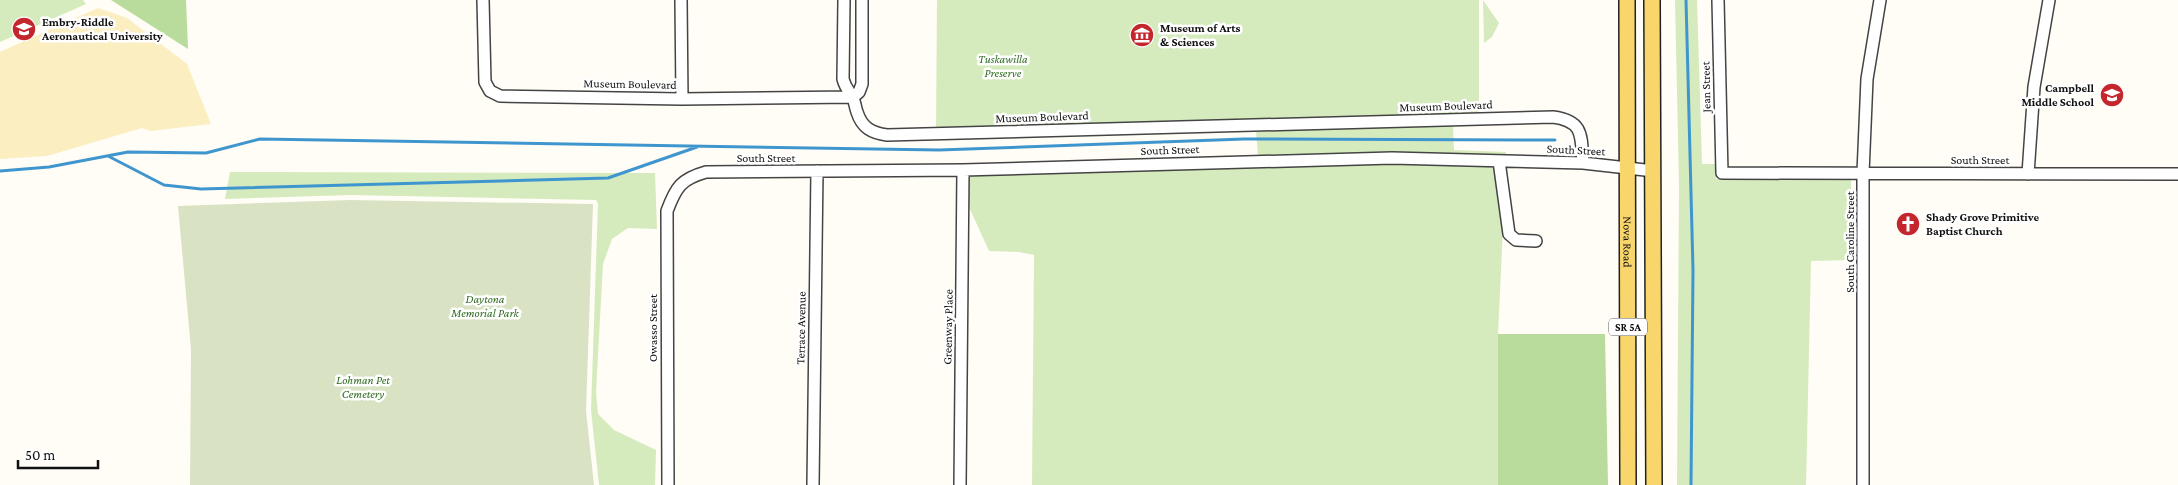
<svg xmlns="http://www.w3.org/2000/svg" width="2178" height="485" viewBox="0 0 2178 485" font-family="'Crimson Pro',serif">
<rect width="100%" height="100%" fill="#fffdf5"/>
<path fill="#d5ebbd" d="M0 0H83L86 4 0 42Z
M937 0H1479V119L936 134Z
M1483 0 1499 23 1492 37 1484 43Z
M1675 0H1697L1702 164H1716V179H1851V260L1811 261 1806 485H1677L1679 185Z
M1453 126 1454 150 1506 152V155L1392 152 1258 156 1256 131Z
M1391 164 1494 167 1503 227 1498 334V485H1032L1034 255 1019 252 989 251 969 207V176Z
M230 172 655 173 657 229 628 228 612 239 603 264 596 392 598 414 614 430 656 450 655 485H599L591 410 598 204 596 200 351 195 225 199Z"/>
<path fill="#b9dc9c" d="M111 0H186L188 49Z
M1498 334H1605L1608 485H1498Z"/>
<path fill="#fbeec1" d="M98 8 127 18 187 64 211 124 150 131 142 128 47 156 0 159V52Z"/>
<path fill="#d9e3c4" d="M350 200 593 204 586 411 594 485H190L191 349 178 206Z"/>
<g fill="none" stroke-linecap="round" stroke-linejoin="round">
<path stroke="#3f96cf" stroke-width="3" d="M1686 0 1693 270 1691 485
M108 156 164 185 201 189 608 178 697 147
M0 171 49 167 128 152 206 153 260 139 939 150 1244 139 1555 140"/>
<g stroke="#444" stroke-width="14">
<path id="minor" d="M483 0 485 82 490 91 500 96 682 99 853 97
M681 0 682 99
M844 0 843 79C845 87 848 90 852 96 855 101 855 107 857 112 862 128 872 133 887 135L1553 117C1584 121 1581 136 1583 163
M1718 0 1722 173 2178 174
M853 97 859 92 862 84V0
M1499 161 1509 234 1516 240 1536 241
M2028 174 2034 87 2049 0
M668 485 667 211C676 187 681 179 706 172L963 170 1392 158 1583 163 1654 171
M813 485 817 171
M960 485 963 170
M1863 485V173L1867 79 1880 0"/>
</g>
<g stroke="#222" stroke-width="18">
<g id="major">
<path id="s1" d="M1627 0 1628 485"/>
<path d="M1652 0 1654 485"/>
</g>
</g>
<use href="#minor" stroke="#fff" stroke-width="11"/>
<use href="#major" stroke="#f9d66b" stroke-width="15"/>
</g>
<defs>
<g id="university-disc" transform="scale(1.25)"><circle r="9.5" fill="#c4262e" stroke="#fff"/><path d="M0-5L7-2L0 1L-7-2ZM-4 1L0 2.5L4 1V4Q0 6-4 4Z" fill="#fff"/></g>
<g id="museum-disc" transform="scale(1.25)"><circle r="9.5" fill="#c4262e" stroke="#fff"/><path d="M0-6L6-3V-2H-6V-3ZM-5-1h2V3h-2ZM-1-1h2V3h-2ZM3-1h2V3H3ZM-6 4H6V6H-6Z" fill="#fff"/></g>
<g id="school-disc" transform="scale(1.25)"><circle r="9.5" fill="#c4262e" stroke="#fff"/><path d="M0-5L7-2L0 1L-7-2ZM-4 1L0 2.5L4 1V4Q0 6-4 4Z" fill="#fff"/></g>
<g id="church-disc" transform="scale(1.25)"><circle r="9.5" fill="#c4262e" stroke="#fff"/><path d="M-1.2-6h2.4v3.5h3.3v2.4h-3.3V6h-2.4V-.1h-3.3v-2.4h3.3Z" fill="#fff"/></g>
</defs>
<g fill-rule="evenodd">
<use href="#university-disc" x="24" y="29"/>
<use href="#museum-disc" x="1142" y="35"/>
<use href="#school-disc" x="2112" y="95"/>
<use href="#church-disc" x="1908" y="224"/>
</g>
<g text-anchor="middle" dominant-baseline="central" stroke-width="5" stroke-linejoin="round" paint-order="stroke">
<rect fill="#fff" stroke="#585858" stroke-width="1" x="1609" y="318.5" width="38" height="17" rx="4"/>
<g font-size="11" font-weight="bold" fill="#111">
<text x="1628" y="327">SR 5A</text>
</g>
<g font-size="12" font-weight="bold" fill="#111" stroke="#fff" text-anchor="start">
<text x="42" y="22">Embry-Riddle<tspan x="42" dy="14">Aeronautical University</tspan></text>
<text x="1160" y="28">Museum of Arts<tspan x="1160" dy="14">&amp; Sciences</tspan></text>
<text x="2094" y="88" text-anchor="end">Campbell<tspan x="2094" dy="14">Middle School</tspan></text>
<text x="1926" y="217">Shady Grove Primitive<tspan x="1926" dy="14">Baptist Church</tspan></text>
</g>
<g font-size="12" font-style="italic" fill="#2f6b1f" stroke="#fff">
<text x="1003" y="59">Tuskawilla<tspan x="1003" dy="14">Preserve</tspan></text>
<text x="485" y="299">Daytona<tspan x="485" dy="14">Memorial Park</tspan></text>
<text x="363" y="380">Lohman Pet<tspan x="363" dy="14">Cemetery</tspan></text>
</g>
<g font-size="12" fill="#111" stroke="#fff">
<text transform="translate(630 84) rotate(1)">Museum Boulevard</text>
<text transform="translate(1706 87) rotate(-91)">Jean Street</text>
<text transform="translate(1446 106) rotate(-2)">Museum Boulevard</text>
<text transform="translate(1042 117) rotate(-2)">Museum Boulevard</text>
<text transform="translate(1170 150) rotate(-2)">South Street</text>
<text transform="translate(1576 150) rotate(3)">South Street</text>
<text x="766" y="158">South Street</text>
<text x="1980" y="160">South Street</text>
<text stroke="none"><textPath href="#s1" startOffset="242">Nova Road</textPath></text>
<text transform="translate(1850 242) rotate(-90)">South Caroline Street</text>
<text transform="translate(948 327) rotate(-89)">Greenway Place</text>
<text transform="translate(653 328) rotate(-90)">Owasso Street</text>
<text transform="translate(801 328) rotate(-89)">Terrace Avenue</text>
</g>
</g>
<path d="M18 460v8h80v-8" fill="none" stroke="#111111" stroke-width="2.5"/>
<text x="25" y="460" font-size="15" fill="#111111" stroke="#ffffff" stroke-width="4" paint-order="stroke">50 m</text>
</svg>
